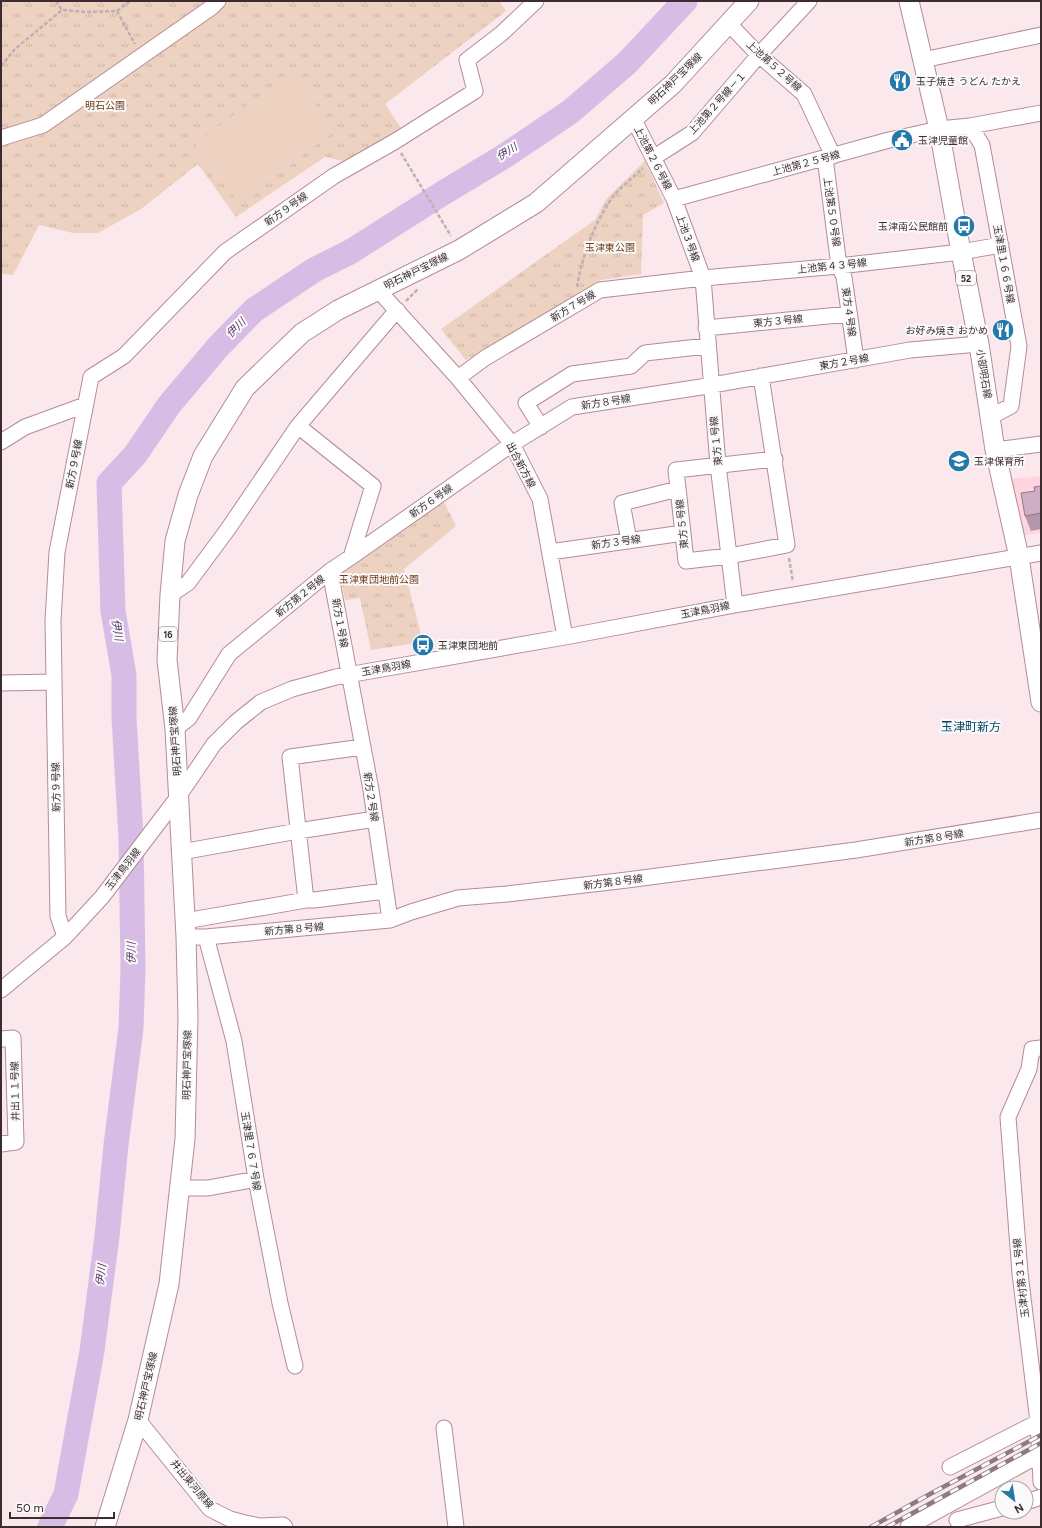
<svg xmlns="http://www.w3.org/2000/svg" width="1042" height="1528" viewBox="0 0 1042 1528" font-family="Figtree,'Noto Sans JP',sans-serif">
<defs>
<pattern id="park-tufts" width="24" height="20" patternUnits="userSpaceOnUse"><rect width="24" height="20" fill="#edd1c1"/><path d="M3 7l-1-3M5 7V3M7 7l1-3M15 17l-1-3M17 17v-4M19 17l1-3" fill="none" stroke="#ccb4a6"/></pattern>
</defs>
<rect width="100%" height="100%" fill="#fae8ec"/>
<path fill="#fed5df" d="M1041 476V533L1024 535 1021 532 1012 479Z"/>
<path fill="url(#park-tufts)" d="M1 1H499L506 11 385 104 403 131 348 162 325 157 236 217 198 164 141 209 98 233H73L39 225 13 275 1 274Z
M645 161 664 203 643 215 641 274 601 280 466 360 441 329 595 220 607 198Z
M444 502 456 526 404 569 423 642 371 650 360 598 345 600 340 573Z"/>
<path fill="#edd1c1" d="M291 72 335 131 239 203 195 144Z"/>
<g fill="none" stroke-linecap="round" stroke-linejoin="round">
<path stroke="#d7bde6" stroke-width="25" d="M50 1527 66 1494 92 1351 107 1236 116 1145 131 1028 133 969 131 837 124 718V675L113 611 109 483 135 455 169 405 218 347 254 310 314 270 350 252 443 193 503 157 570 112 627 63 685 1"/>
<g stroke="#b38c96" stroke-width="17">
<path id="minor" d="M729 24 759 55 804 94 833 156
M923 60 1041 35
M633 118 674 199 703 278 718 465 735 605
M970 126 982 145 1019 346 1011 406 990 417
M1 138 43 125 212 7 218 1
M653 158 692 133 759 55 809 1
M825 158 839 266 844 277 856 360
M674 199 889 140 939 129 970 126 1041 113
M378 290 458 378 512 444 540 499 565 637
M706 328 849 314
M761 376 787 545 729 556 686 561 676 470 775 459
M458 378 485 358 600 290 703 278 839 266 961 252 1001 245
M541 427 526 403 572 374 631 366 645 353 707 346
M1 442 25 427 85 405
M995 450 1041 444
M629 541 622 503 678 489
M550 552 683 533
M351 557 512 444 572 407 701 387 910 350 979 344
M330 571 371 790 390 920
M170 595 188 583 228 529 298 426 397 310
M1 683 54 682
M175 729 189 718 229 654 330 571 351 557 373 486 298 426
M181 852 298 831 375 819
M306 900 290 757 363 747
M185 921 306 900H314L385 891
M65 937 58 916 53 621 57 552 91 377 124 356 225 252 334 176 394 142 475 91 467 60 501 34 536 1
M186 937H206L390 920 411 912 458 898 507 894 627 880 856 850 1041 820
M206 937 234 1041 256 1179 280 1303 295 1366
M1 990 65 937 102 897 178 797 214 744 236 722 261 702 292 689 336 677 565 637 735 605 1041 553
M1 1039 13 1038 16 1142 1 1144
M179 1188H208L256 1179
M138 1420 210 1509 230 1519 245 1523 260 1526 283 1525 285 1527
M1038 1422 1041 1482
M444 1428 456 1527
M950 1467 1038 1422 1020 1273 1008 1117 1029 1069 1032 1049 1041 1048
M1026 1502 1041 1497
M957 1520 1002 1508
M908 1527 1041 1454"/>
</g>
<g stroke="#b38c96" stroke-width="21">
<path id="major" d="M909 1 939 129 961 252 979 344 995 450 1019 557 1041 702
M105 1527 138 1420 169 1284 185 1139 188 1017 186 937 175 729 167 660 170 595 175 541 188 495 203 456 245 388 302 333 338 310 459 250 536 203 673 84 749 1"/>
</g>
<path stroke="#c0afb3" stroke-width="2.5" stroke-dasharray="4 2" stroke-linecap="butt" d="M56 1 62 10 86 12 117 11 130 1
M117 11 135 44
M1 66 15 49 62 10
M401 153 451 236
M577 287C582 256 594 224 612 198 620 187 633 178 643 168
M406 301 418 289
M789 558 793 582"/>
<use href="#minor" stroke="#fff" stroke-width="15"/>
<use href="#major" stroke="#fff" stroke-width="19"/>
<g stroke="#8c7b7f" stroke-width="4.5">
<path id="rail" d="M871 1527 930 1494 1041 1435
M887 1527 1041 1443"/>
</g>
<use href="#rail" stroke="#fafafa" stroke-width="3" stroke-dasharray="9" stroke-linecap="butt"/>
</g>
<path fill="#b296a9" d="M1041 486V529L1031 531 1025 516 1035 491Z"/>
<path fill="#cfaec5" stroke="#917a8a" d="M1041 486V513L1025 516 1021 493 1035 491 1034 487Z"/>
<defs>
<g id="restaurant-disc" transform="scale(1.15)"><circle r="9.5" fill="#2678a9" stroke="#fafafa"/><path d="M-5-6h1v4h1v-4h1v4h1v-4h1v5L-1.5 .5V6h-2V.5L-5-1ZM5-6V6H3V1.5H1.5Q1.5-4 5-6Z" fill="#fff"/></g>
<g id="civic-disc" transform="scale(1.15)"><circle r="9.5" fill="#2678a9" stroke="#fafafa"/><path d="M-.6-6.5H3V-4.5H.6V-3L4-1V1h2V6H-6V1h2V-1L-.6-3ZM-1.2 2.5V6h2.4V2.5Z" fill="#fff"/></g>
<g id="bus-disc" transform="scale(1.15)"><circle r="9.5" fill="#2678a9" stroke="#fafafa"/><path d="M-5-6H5V4H4V6H2V4H-2V6H-4V4H-5ZM-3.5-4V0h7V-4ZM-3.5 1.2v1.5H-2V1.2ZM2 1.2v1.5H3.5V1.2Z" fill="#fff"/></g>
<g id="school-disc" transform="scale(1.15)"><circle r="9.5" fill="#2678a9" stroke="#fafafa"/><path d="M0-5L7-2L0 1L-7-2ZM-4 1L0 2.5L4 1V4Q0 6-4 4Z" fill="#fff"/></g>
</defs>
<g fill-rule="evenodd">
<use href="#restaurant-disc" x="900" y="81"/>
<use href="#civic-disc" x="902" y="140"/>
<use href="#bus-disc" x="964" y="226"/>
<use href="#restaurant-disc" x="1003" y="330"/>
<use href="#school-disc" x="959" y="461"/>
<use href="#bus-disc" x="423" y="645"/>
</g>
<g text-anchor="middle" dominant-baseline="central" stroke-width="4" stroke-linejoin="round" paint-order="stroke">
<g fill="#fafafa" stroke="#756a6d" stroke-width="1">
<rect x="956" y="271" width="20" height="14" rx="3"/>
<rect x="159" y="627" width="18" height="14" rx="3"/>
</g>
<g font-size="9" font-weight="bold" fill="#3c2c30">
<text x="966" y="278">52</text>
<text x="168" y="634">16</text>
</g>
<g font-size="10" fill="#3c2c30" stroke="#fafafa">
<text transform="translate(774 66) rotate(42)">上池第５２号線</text>
<text transform="translate(675 79) rotate(-44)">明石神戸宝塚線</text>
<text transform="translate(717 103) rotate(-48)">上池第２号線－１</text>
<text transform="translate(653 158) rotate(63)">上池第２６号線</text>
<text transform="translate(806 163) rotate(-15)">上池第２５号線</text>
<text transform="translate(286 209) rotate(-35)">新方９号線</text>
<text transform="translate(832 212) rotate(82)">上池第５０号線</text>
<text transform="translate(688 238) rotate(70)">上池３号線</text>
<text transform="translate(1004 264) rotate(80)">玉津里１６６号線</text>
<text transform="translate(832 266) rotate(-6)">上池第４３号線</text>
<text transform="translate(416 271) rotate(-26)">明石神戸宝塚線</text>
<text transform="translate(573 306) rotate(-31)">新方７号線</text>
<text transform="translate(849 312) rotate(82)">東方４号線</text>
<text transform="translate(778 321) rotate(-6)">東方３号線</text>
<text transform="translate(844 362) rotate(-10)">東方２号線</text>
<text transform="translate(984 374) rotate(81)">小部明石線</text>
<text transform="translate(606 402) rotate(-9)">新方８号線</text>
<text transform="translate(716 441) rotate(-96)">東方１号線</text>
<text transform="translate(74 464) rotate(-79)">新方９号線</text>
<text transform="translate(521 465) rotate(62)">出合新方線</text>
<text transform="translate(431 501) rotate(-35)">新方６号線</text>
<text transform="translate(682 524) rotate(-96)">東方５号線</text>
<text transform="translate(616 542) rotate(-8)">新方３号線</text>
<text transform="translate(300 596) rotate(-39)">新方第２号線</text>
<text transform="translate(705 610) rotate(-11)">玉津鳥羽線</text>
<text transform="translate(340 623) rotate(80)">新方１号線</text>
<text transform="translate(386 668) rotate(-10)">玉津鳥羽線</text>
<text transform="translate(175 741) rotate(-94)">明石神戸宝塚線</text>
<text transform="translate(56 787) rotate(-91)">新方９号線</text>
<text transform="translate(371 797) rotate(81)">新方２号線</text>
<text transform="translate(934 838) rotate(-9)">新方第８号線</text>
<text transform="translate(123 869) rotate(-52)">玉津鳥羽線</text>
<text transform="translate(613 882) rotate(-7)">新方第８号線</text>
<text transform="translate(294 929) rotate(-5)">新方第８号線</text>
<text transform="translate(187 1065) rotate(-89)">明石神戸宝塚線</text>
<text transform="translate(15 1091) rotate(-91)">井出１１号線</text>
<text transform="translate(251 1151) rotate(81)">玉津里７６７号線</text>
<text transform="translate(1021 1278) rotate(-96)">玉津村第３１号線</text>
<text transform="translate(146 1386) rotate(-77)">明石神戸宝塚線</text>
<text transform="translate(192 1484) rotate(50)">井出東河原線</text>
</g>
<g font-size="10" fill="#3c2c30" stroke="#fafafa" text-anchor="start">
<text x="916" y="81">玉子焼き うどん たかえ</text>
<text x="918" y="140">玉津児童館</text>
<text x="948" y="226" text-anchor="end">玉津南公民館前</text>
<text x="988" y="330" text-anchor="end">お好み焼き おかめ</text>
<text x="974" y="461">玉津保育所</text>
<text x="438" y="645">玉津東団地前</text>
</g>
<g font-size="10" fill="#723b15" stroke="#fafafa">
<text x="105" y="105">明石公園</text>
<text x="610" y="247">玉津東公園</text>
<text x="379" y="579">玉津東団地前公園</text>
</g>
<g font-size="11" font-style="italic" fill="#5a396c" stroke="#fafafa">
<text transform="translate(507 152) rotate(-32)">伊川</text>
<text transform="translate(236 328) rotate(-45)">伊川</text>
<text transform="translate(117 630) rotate(80)">伊川</text>
<text transform="translate(131 953) rotate(-90)">伊川</text>
<text transform="translate(101 1275) rotate(-83)">伊川</text>
</g>
<g font-size="12" fill="#094667" stroke="#fafafa">
<text x="971" y="727">玉津町新方</text>
</g>
</g>
<rect width="1042" height="1528" fill="none" stroke="#3c2c30" stroke-width="4"/>
<g transform="translate(1014 1500) rotate(150)"><circle r="19" fill="#fafafa" stroke="#aea8a9"/>
<path d="M0-3L7 15L0 10L-7 15Z" fill="#2678a9"/>
<text y="-6" font-size="11" font-weight="bold" text-anchor="middle" fill="#3c2c30">N</text>
</g>
<path d="M10 1512v6h104v-6" fill="none" stroke="#3c2c30" stroke-width="2"/>
<text x="16" y="1512" font-size="12" fill="#3c2c30" stroke="#fafafa" stroke-width="3" paint-order="stroke">50 m</text>
</svg>
